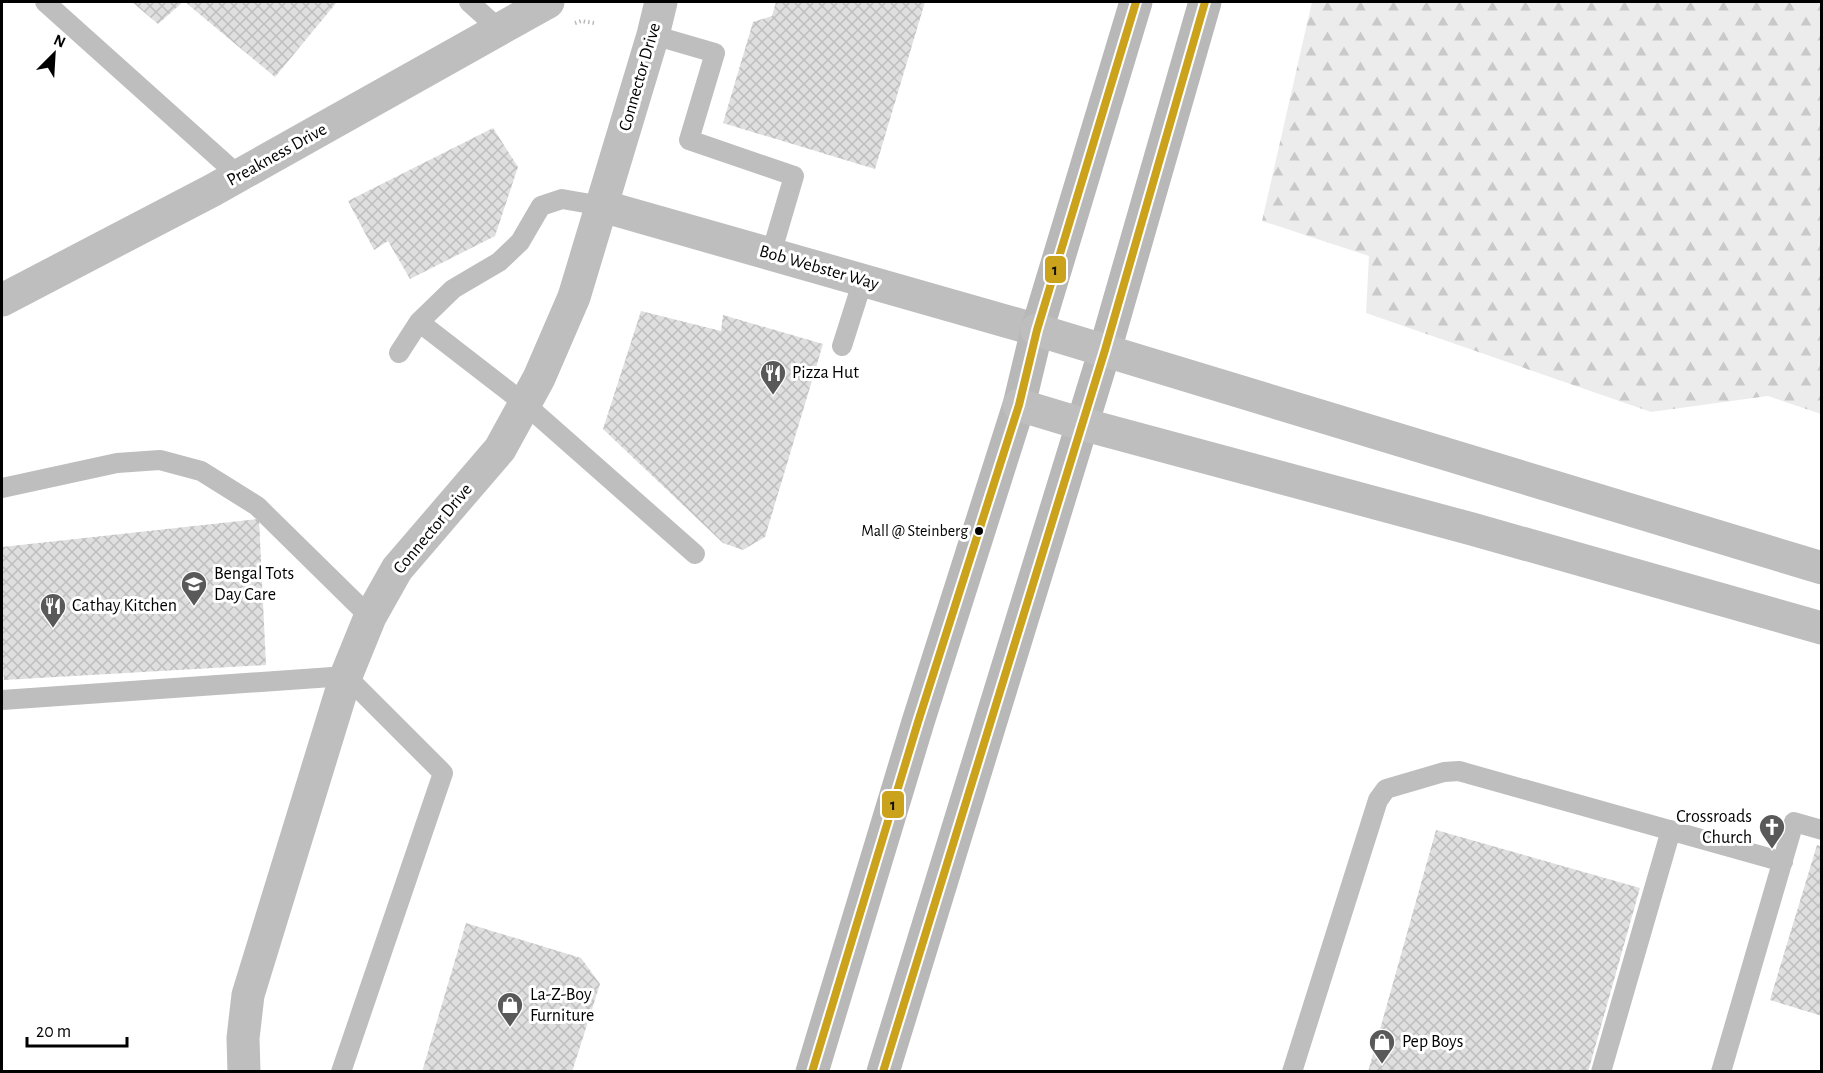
<svg xmlns="http://www.w3.org/2000/svg" width="1823" height="1073" viewBox="0 0 1823 1073" font-family="'Alegreya Sans',sans-serif">
<defs>
<pattern id="forest-firs" width="22" height="20" patternUnits="userSpaceOnUse" patternTransform="scale(1.5)"><rect width="22" height="20" fill="#ececec"/><path d="M5 1l3.5 6h-7zM16 11l3.5 6h-7z" fill="#c9c9c9"/></pattern>
<pattern id="building-cross-hatch" width="8" height="8" patternUnits="userSpaceOnUse" patternTransform="scale(1.5)"><rect width="8" height="8" fill="#dfdfdf"/><path d="M0 0l8 8M0 8l8-8" fill="none" stroke="#bebebe"/></pattern>
</defs>
<rect width="100%" height="100%" fill="#fff"/>
<path fill="url(#forest-firs)" d="M1312 2H1821V414L1768 396 1651 412 1366 313 1369 256 1262 221Z"/>
<path fill="url(#building-cross-hatch)" d="M132 2H183L158 24Z
M185 2H337L275 77Z
M776 2H925L875 169 723 123 753 22 772 16Z
M493 128 518 167 495 236 410 279 388 241 374 250 348 201Z
M641 311 721 331 723 315 823 344 765 537 743 550 723 543 603 429Z
M259 519 266 665 4 680 2 655V547Z
M1436 830 1640 888 1588 1072H1368Z
M1817 845 1822 847V1016L1770 1000Z
M466 923 581 958 600 984 572 1072H422Z"/>
<g fill="none" stroke-linecap="round" stroke-linejoin="round">
<path stroke="#b9b9b9" stroke-width="4" stroke-dasharray="1.5 3" stroke-linecap="butt" d="M575 23 581 21 594 23"/>
<path stroke="#bebebe" stroke-width="20" d="M45 2 239 176
M469 2 499 29
M653 35 715 53 689 140 794 176 771 254
M419 322 525 404 695 554
M842 346 863 280
M399 353 419 322 453 289 499 262 520 242 541 206 562 199 602 206
M2 488 117 463 160 460 201 471 257 506 370 617
M2 700 346 676 443 773 341 1072
M1292 1072 1378 800 1386 789 1444 772 1459 771 1783 862
M1601 1072 1671 830
M1721 1072 1794 822 1822 830"/>
<path stroke="#bebebe" stroke-width="33" d="M602 206 1037 330
M2 300 213 190 548 2
M244 1072 243 1038 248 995 346 676 370 617 397 569 500 449 539 378 574 297 653 35 661 2"/>
<path stroke="#b8b8b8" stroke-width="33" d="M812 1072 918 722 1019 405 1037 330 1136 2
M883 1072 1105 350 1205 2"/>
<path stroke="#bebebe" stroke-width="33" d="M1037 330 1822 568
M1019 405 1082 424 1472 529 1822 628"/>
<g stroke="#fff" stroke-width="12">
<path id="bus-1" d="M812 1072 918 722 1019 405 1037 330 1136 2
M883 1072 1105 350 1205 2"/>
</g>
<use href="#bus-1" stroke="#caa21c" stroke-width="8"/>
</g>
<defs>
<g id="restaurant-pin" transform="scale(1.35)"><path d="M0 17L-7.5 6A9.5 9.5 0 1 1 7.5 6Z" fill="#595959" stroke="#fff"/><path d="M-5-6h1v4h1v-4h1v4h1v-4h1v5L-1.5 .5V6h-2V.5L-5-1ZM5-6V6H3V1.5H1.5Q1.5-4 5-6Z" fill="#fff"/></g>
<g id="school-pin" transform="scale(1.35)"><path d="M0 17L-7.5 6A9.5 9.5 0 1 1 7.5 6Z" fill="#595959" stroke="#fff"/><path d="M0-5L7-2L0 1L-7-2ZM-4 1L0 2.5L4 1V4Q0 6-4 4Z" fill="#fff"/></g>
<g id="church-pin" transform="scale(1.35)"><path d="M0 17L-7.5 6A9.5 9.5 0 1 1 7.5 6Z" fill="#595959" stroke="#fff"/><path d="M-1.2-6h2.4v3.5h3.3v2.4h-3.3V6h-2.4V-.1h-3.3v-2.4h3.3Z" fill="#fff"/></g>
<g id="shop-pin" transform="scale(1.35)"><path d="M0 17L-7.5 6A9.5 9.5 0 1 1 7.5 6Z" fill="#595959" stroke="#fff"/><path d="M-5-2.5h2.3a2.7 3.5 0 0 1 5.4 0H5L5.5 6h-11ZM-1.5-2.5h3a1.5 2.3 0 0 0-3 0Z" fill="#fff"/></g>
</defs>
<g fill-rule="evenodd">
<use href="#restaurant-pin" x="773" y="373"/>
<use href="#school-pin" x="194" y="584"/>
<use href="#restaurant-pin" x="53" y="606"/>
<use href="#church-pin" x="1772" y="827"/>
<use href="#shop-pin" x="510" y="1005"/>
<use href="#shop-pin" x="1382" y="1042"/>
</g>
<circle fill="#000" stroke="#fff" stroke-width="2" cx="979" cy="531" r="5"/>
<g text-anchor="middle" dominant-baseline="central" stroke-width="6" stroke-linejoin="round" paint-order="stroke">
<g font-size="16" fill="#000" stroke="#fff" text-anchor="end">
<text x="968" y="531">Mall @ Steinberg</text>
</g>
<g font-size="18" fill="#000" stroke="#fff">
<text transform="translate(640 77) rotate(-74)">Connector Drive</text>
<text transform="translate(277 155) rotate(-29)">Preakness Drive</text>
<text transform="translate(819 268) rotate(16)">Bob Webster Way</text>
<text transform="translate(433 529) rotate(-50)">Connector Drive</text>
</g>
<g font-size="18" fill="#000" stroke="#fff" text-anchor="start">
<text x="792" y="373">Pizza Hut</text>
<text x="214" y="574">Bengal Tots<tspan x="214" dy="21">Day Care</tspan></text>
<text x="72" y="606">Cathay Kitchen</text>
<text x="1752" y="817" text-anchor="end">Crossroads<tspan x="1752" dy="21">Church</tspan></text>
<text x="530" y="995">La-Z-Boy<tspan x="530" dy="21">Furniture</tspan></text>
<text x="1402" y="1042">Pep Boys</text>
</g>
</g>
<g stroke="#fff" stroke-width="2">
<rect x="1044" y="255" width="23" height="29" rx="6" fill="#caa21c"/>
<rect x="881" y="790" width="24" height="29" rx="6" fill="#caa21c"/>
</g>
<g font-size="16" text-anchor="middle" font-weight="bold" fill="#111">
<text x="1055" y="275">1</text>
<text x="893" y="810">1</text>
</g>
<rect width="1823" height="1073" fill="none" stroke="#000000" stroke-width="6"/>
<g transform="translate(54 54) rotate(24)" stroke="#ffffff" stroke-width="4.5" paint-order="stroke">
<path d="M0-4.5L10 22L0 15L-10 22Z" fill="#000000"/>
<text y="-9" font-size="16" font-weight="bold" text-anchor="middle" fill="#000000">N</text>
</g>
<path d="M27 1037v9h100v-9" fill="none" stroke="#000000" stroke-width="3"/>
<text x="36" y="1037" font-size="18" fill="#000000" stroke="#ffffff" stroke-width="4.5" paint-order="stroke">20 m</text>
</svg>
